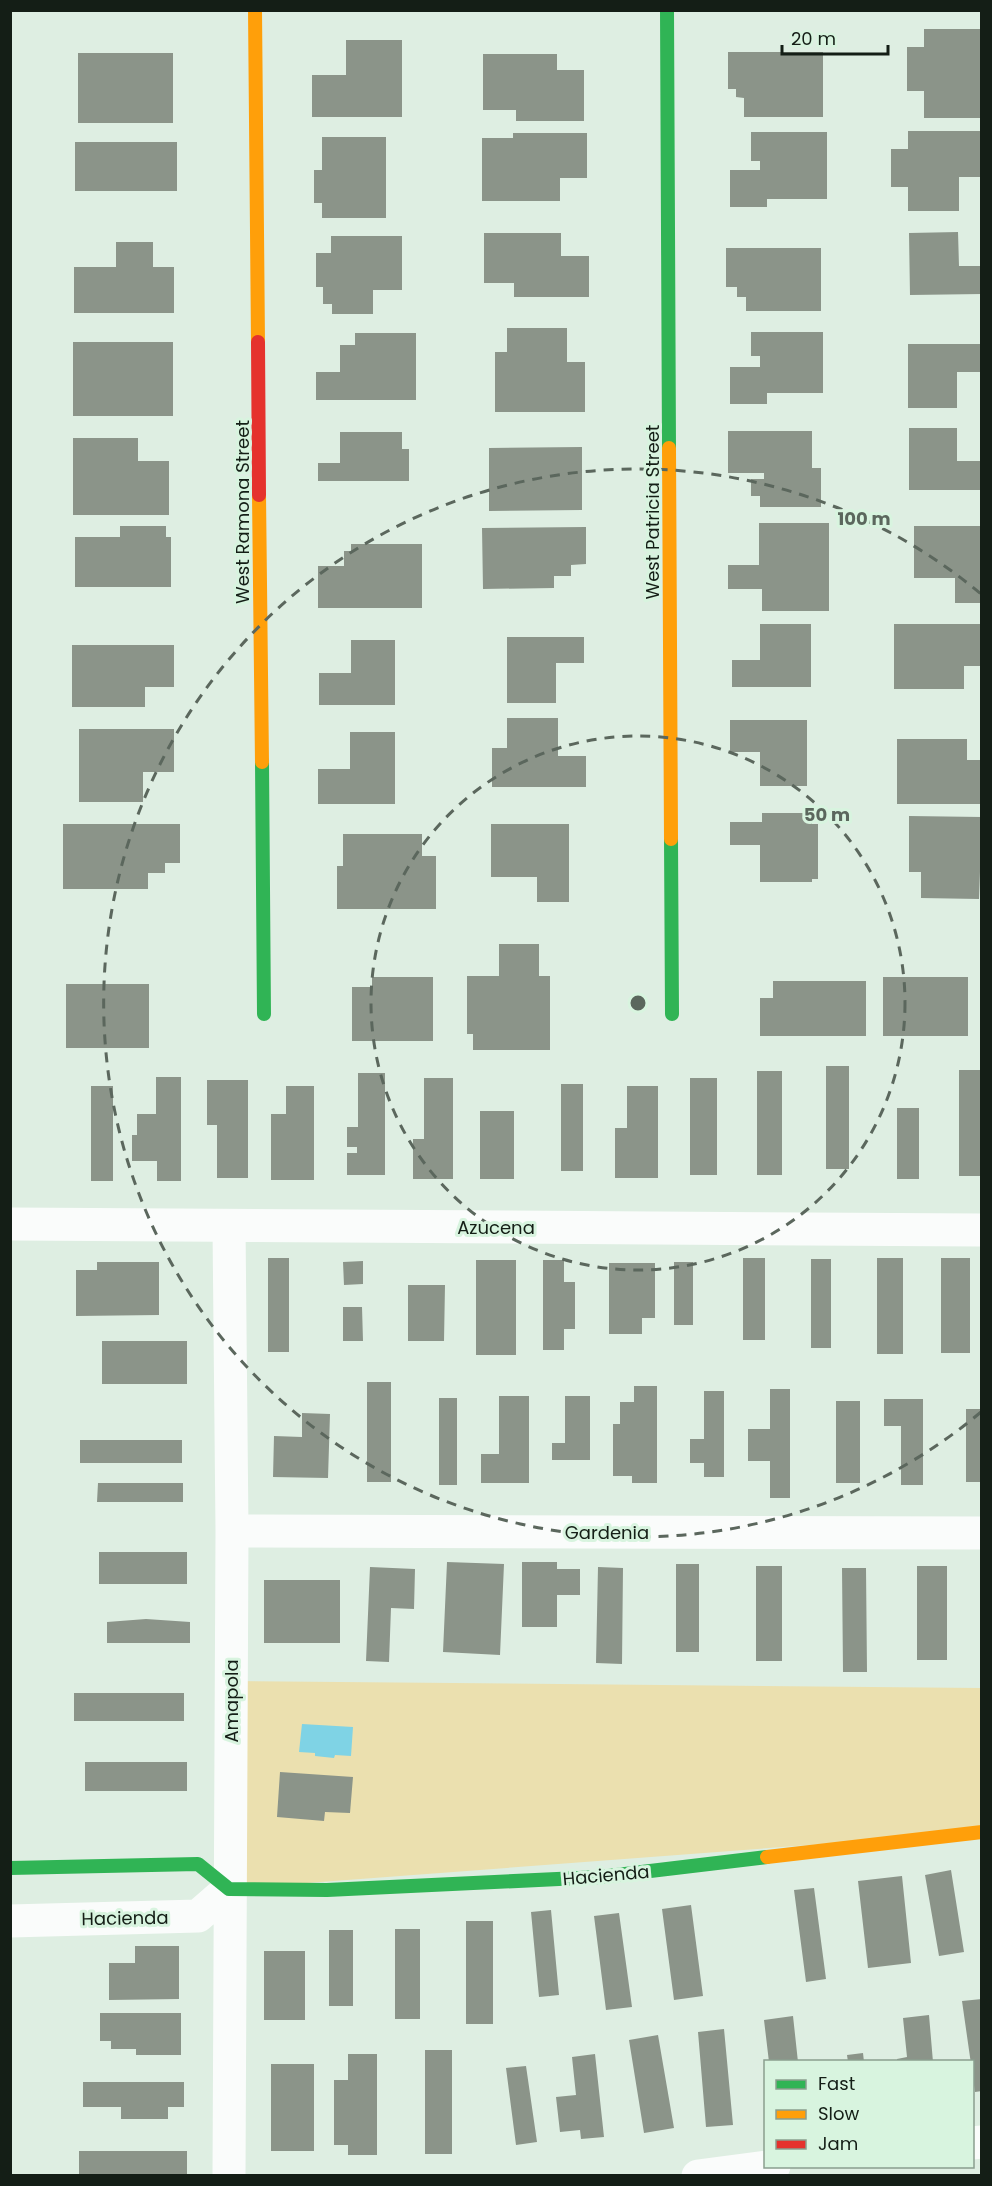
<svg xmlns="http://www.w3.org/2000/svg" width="992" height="2186" viewBox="0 0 992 2186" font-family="Poppins,sans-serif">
<rect width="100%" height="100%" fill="#deeee2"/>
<path fill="#ebe0af" d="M231 1681 981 1688V1832L229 1889Z"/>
<path fill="#7fd3e5" d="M302 1724 353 1727 351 1756 335 1755 334 1758 315 1756V1753L299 1752Z"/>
<path fill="#8b9489" d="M924 29H982V118H924V91H907V47H924Z
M346 40H402V117H312V75H346Z
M728 52H823V117H744V98L736 97V89H728Z
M78 53H173V123H78Z
M483 54H557V70H584V121H516V110H483Z
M908 131H982V177H959V211H908V187H891V149H908Z
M751 132H827V199H767V207H730V170H760V161H751Z
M513 133H587V178H560V201H482V138H513Z
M322 137H386V218H322V203H314V170H322Z
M75 142H177V191H75Z
M958 232 959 266H982V294L910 295 909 233Z
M484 233H561V256H589V297H514V283H484Z
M331 236H402V290H373V314H332V304H323V287H316V253H331Z
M116 242H153V267H174V313H74V267H116Z
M726 248H821V311H746V297H737V287H726Z
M507 328H567V362H585V412H495V352H507Z
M751 332H823V393H767V404H730V367H760V356H751Z
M355 333H416V400H316V372H340V345H355Z
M73 342H173V416H73Z
M908 344H982V372H957V408H908Z
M909 428H957V461H982V490H909Z
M728 431H812V468H821V507H760V496H751V479H764V473H728Z
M340 432H402V449H409V481H318V463H340Z
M73 438H138V461H169V515H73Z
M582 447V510L489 511V448Z
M759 523H829V611H762V589H728V565H759Z
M120 526H166V537H171V587H75V537H120Z
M914 526H982V603H955V578H914Z
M586 527V564L571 565V576H554V588L483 589 482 528Z
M351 544H422V608H318V566H344V551H351Z
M760 624H811V687H732V660H760Z
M894 624H982V666H964V689H894Z
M507 637H584V663H556V703H507Z
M351 640H395V705H319V673H351Z
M72 645H174V687H145V707H72Z
M507 718H558V756H586V787H492V748H507Z
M730 720H807V786H760V752H730Z
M79 729H174V772H143V802H79Z
M350 732H395V804H318V769H350Z
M897 739H967V760H982V804H897Z
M762 813H812V824H818V879H812V882H760V845H730V822H762Z
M909 816 982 817 979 899 921 898V872H909Z
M63 824H180V863H165V873H148V889H63Z
M491 824H569V902H537V877H491Z
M343 834H422V856H436V909H337V866H343Z
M499 944H539V976H550V1050H473V1034H467V976H499Z
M372 977H433V1041H352V987H372Z
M883 977H968V1036H883Z
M773 981H866V1036H760V998H773Z
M66 984H149V1048H66Z
M826 1066H849V1169H826Z
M959 1070H980V1176H959Z
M757 1071H782V1175H757Z
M358 1073H385V1175H347V1153H357V1147H347V1127H358Z
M156 1077H181V1181H157V1161H132V1135H137V1114H156Z
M424 1078H453V1179H413V1139H424Z
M690 1078H717V1175H690Z
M207 1080H248V1178H217V1125H207Z
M561 1084H583V1171H561Z
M91 1086H113V1181H91Z
M286 1086H314V1180H271V1114H286Z
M627 1086H658V1178H615V1128H627Z
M897 1108H919V1179H897Z
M480 1111H514V1179H480Z
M268 1258H289V1352H268Z
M743 1258H765V1340H743Z
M877 1258H903V1354H877Z
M941 1258H970V1353H941Z
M811 1259H831V1348H811Z
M476 1260H516V1355H476Z
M543 1260H564V1282H575V1329H564V1350H543Z
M363 1261V1284L344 1285 343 1262Z
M97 1262H159V1315L76 1316V1270H97Z
M674 1262H693V1325H674Z
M609 1263H655V1318H642V1334H609Z
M408 1285H445L444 1341H408Z
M343 1307H362L363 1341H343Z
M102 1341H187V1384H102Z
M367 1382H391V1482H367Z
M634 1386H657V1483H632V1476H613V1424H620V1402H634Z
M770 1389H790V1498H770V1461H748V1429H770Z
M704 1391H724V1477H704V1463H690V1439H704Z
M499 1396H529V1483H481V1454H499Z
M565 1396H590V1460H552V1443H565Z
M439 1398H457V1485H439Z
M884 1399H923V1485H901V1426H884Z
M836 1401H860V1483H836Z
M966 1409H982V1482H966Z
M302 1413 330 1414 328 1478 273 1477 274 1436 302 1437Z
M80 1440H182V1463H80Z
M98 1483H183V1502H97Z
M99 1552H187V1584H99Z
M447 1562 504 1564 500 1655 443 1652Z
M522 1562H557V1569H580V1595H557V1627H522Z
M676 1564H699V1652H676Z
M756 1566H782V1661H756Z
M917 1566H947V1660H917Z
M370 1567 415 1569 414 1609 391 1608 389 1662 366 1661Z
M598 1567 623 1568 622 1664 596 1663Z
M842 1568H866L867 1672H843Z
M264 1580H340V1643H264Z
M146 1619 190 1622V1643H107V1622Z
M74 1693H184V1721H74Z
M85 1762H187V1791H85Z
M280 1772 353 1777 350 1813 325 1812 324 1821 277 1817Z
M951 1870 964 1952 939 1956 925 1875Z
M902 1876 911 1963 868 1968 858 1881Z
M814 1888 826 1979 806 1982 794 1890Z
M691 1905 703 1996 674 2000 662 1909Z
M551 1910 559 1995 539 1997 531 1912Z
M619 1913 632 2007 606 2010 594 1916Z
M466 1921H493V2024H466Z
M395 1929H420V2019H395Z
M329 1930H353V2006H329Z
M135 1946H179V1999L109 2000V1963H135Z
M264 1951H305V2020H264Z
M982 1999V2091L975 2092 962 2001Z
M100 2013H181V2055H136V2049H111V2041H100Z
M929 2015 933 2062H897V2059L907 2057 903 2018Z
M793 2016 798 2062H769L764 2020Z
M724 2029 733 2125 706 2127 698 2032Z
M658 2035 674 2128 644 2133 629 2040Z
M425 2050H452V2154H425Z
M863 2053 864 2062H848L847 2055Z
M348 2054H377V2155H348V2145H334V2080H348Z
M595 2054 604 2137 581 2139 580 2130 560 2132 556 2097 576 2095 572 2057Z
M271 2064H314V2151H271Z
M526 2066 537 2142 516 2145 506 2068Z
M83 2082H184V2107H168V2119H121V2107H83Z
M79 2151H187V2176H79Z"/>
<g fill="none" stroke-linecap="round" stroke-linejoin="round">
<path stroke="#fafcfb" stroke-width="33" d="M10 1224 982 1230
M229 1226 232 1531 229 2176
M232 1531 982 1533
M10 1921 198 1916 229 1889
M972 2143 982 2142
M698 2176 774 2166"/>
<path stroke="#30b455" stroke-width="14" d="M667 10 669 448
M262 762 264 1014
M671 839 672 1014
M10 1868 198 1864 229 1889 327 1890 600 1877 767 1857"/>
<path stroke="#ff9f0a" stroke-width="14" d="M255 10 258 342
M669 448 671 839
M259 495 262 762
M767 1857 982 1832"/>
<path stroke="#e5322d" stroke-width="14" d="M258 342 259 495"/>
</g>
<g fill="none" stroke="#5b675d" stroke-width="3" stroke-dasharray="10 8">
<circle cx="638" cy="1003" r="267"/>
<path d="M981 1412A534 534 0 1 1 981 594"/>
</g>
<g text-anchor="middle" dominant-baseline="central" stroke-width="6" stroke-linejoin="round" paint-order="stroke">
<g font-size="18" fill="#141e16" stroke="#d8f4df">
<text transform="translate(242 512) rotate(-90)">West Ramona Street</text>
<text transform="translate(652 512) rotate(-90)">West Patricia Street</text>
<text x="496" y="1227">Azucena</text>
<text x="607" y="1532">Gardenia</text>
<text transform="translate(231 1701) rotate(-90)">Amapola</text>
<text transform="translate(606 1875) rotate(-5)">Hacienda</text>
<text transform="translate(125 1918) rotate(-1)">Hacienda</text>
</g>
</g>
<circle cx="638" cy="1003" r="9" fill="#5b675d" stroke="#d8f4df" stroke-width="3"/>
<g font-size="18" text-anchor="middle" font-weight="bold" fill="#5b675d" stroke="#d8f4df" stroke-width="6" stroke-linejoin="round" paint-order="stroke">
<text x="864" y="525">100 m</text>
<text x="827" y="821">50 m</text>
</g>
<rect width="992" height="2186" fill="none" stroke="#141e16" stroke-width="24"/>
<rect x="764" y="2060" width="210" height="108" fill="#d8f4df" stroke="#8a9e8f" stroke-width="1.5"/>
<rect x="776" y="2080" width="30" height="9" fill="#30b455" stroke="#8a9e8f" stroke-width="1.5"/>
<text x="818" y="2090" font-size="18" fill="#141e16">Fast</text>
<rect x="776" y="2110" width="30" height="9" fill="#ff9f0a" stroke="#8a9e8f" stroke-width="1.5"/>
<text x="818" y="2120" font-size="18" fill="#141e16">Slow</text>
<rect x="776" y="2140" width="30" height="9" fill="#e5322d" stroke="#8a9e8f" stroke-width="1.5"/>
<text x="818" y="2150" font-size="18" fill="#141e16">Jam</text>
<path d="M782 45v9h106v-9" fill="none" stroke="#141e16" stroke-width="3"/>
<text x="791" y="45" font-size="18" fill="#141e16" stroke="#d8f4df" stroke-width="4.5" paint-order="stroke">20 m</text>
</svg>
